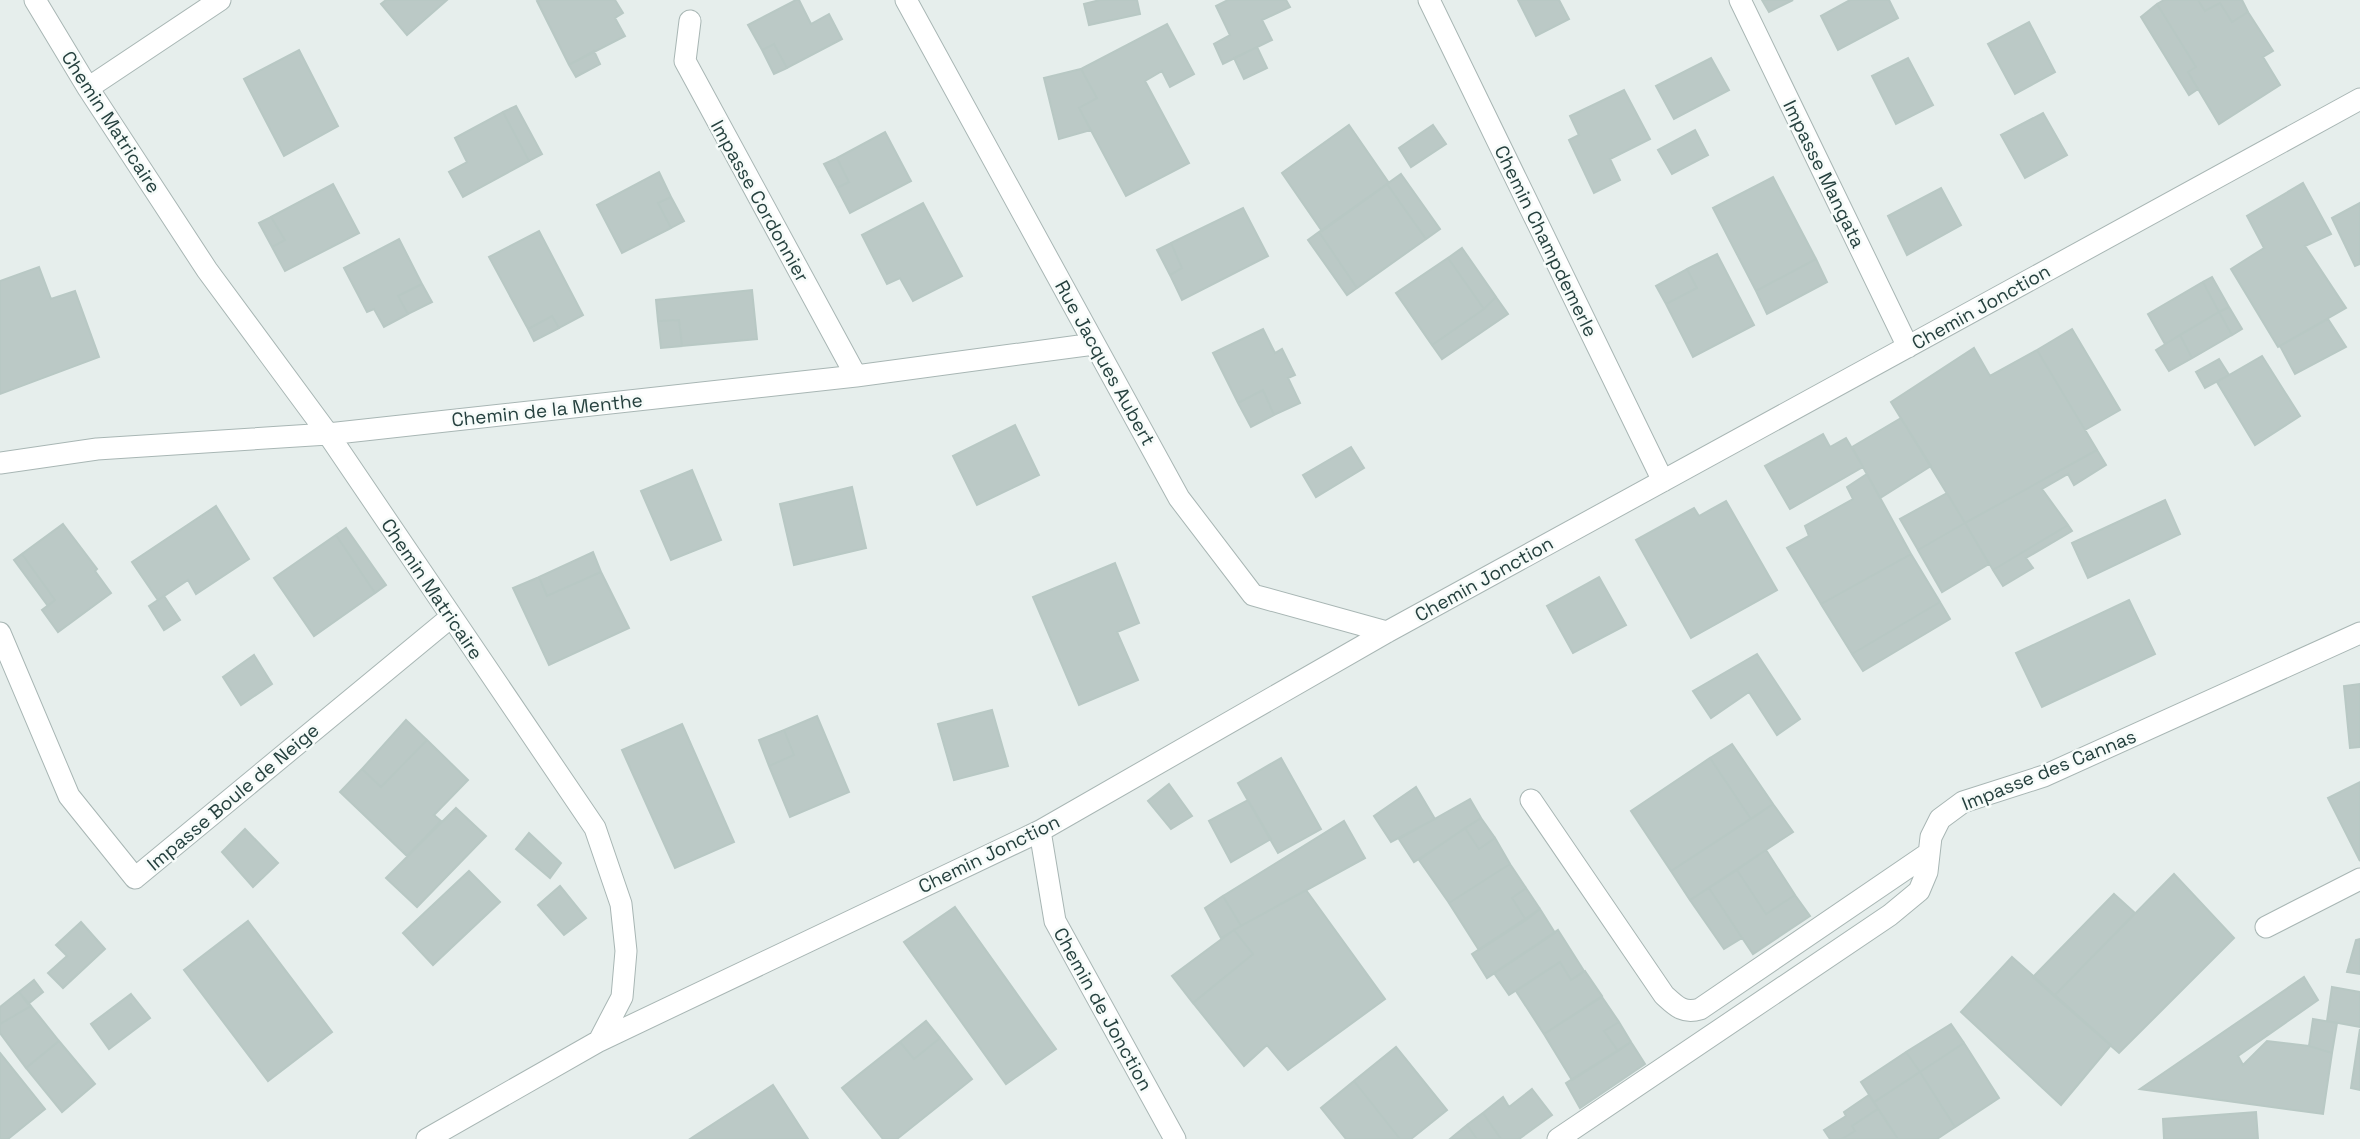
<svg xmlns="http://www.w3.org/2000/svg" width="2360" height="1139" viewBox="0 0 2360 1139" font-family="'Space Grotesk',sans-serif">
<rect width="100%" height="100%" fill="#e6eeec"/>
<path fill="#bbc9c6" stroke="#b8c8c4" stroke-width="2" d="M386 0H447L407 35 381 4Z
M540 0H615L623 13 615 18 625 36 569 65 537 1Z
M796 0H799L811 24 829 14 842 39 787 68 774 44 762 50 748 25Z
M1100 0H1137L1140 14 1089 25 1084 4Z
M1228 0H1286L1290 7 1262 20 1272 40 1223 64 1214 44 1230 35 1216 6Z
M1518 0H1559L1569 19 1536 36Z
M1762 0H1793L1769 12Z
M1850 0H1889L1898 18 1838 50 1821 16Z
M2164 0H2198L2205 11 2220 3 2232 22 2248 12 2273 51 2263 57 2280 85 2219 124 2188 72 2196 67 2157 4Z
M2198 0H2242L2248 12 2232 22 2220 3 2205 11Z
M2157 4 2196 67 2188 72 2198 89 2189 95 2141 17Z
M2029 22 2055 72 2015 94 1988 44Z
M1167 24 1194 74 1170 87 1162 71 1145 81 1189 163 1126 196 1079 108 1097 98 1081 69Z
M774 44 787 68 774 74 762 50Z
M1257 47 1267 68 1244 79 1234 58Z
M299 50 338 126 284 156 244 79Z
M594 51 600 64 576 77 569 65Z
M1711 58 1729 90 1674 119 1656 86Z
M1908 58 1933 105 1896 124 1872 76Z
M1081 69 1097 98 1079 108 1091 130 1059 139 1044 78Z
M1624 90 1650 139 1610 159 1620 180 1594 193 1569 140 1579 135 1570 116Z
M516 106 542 154 529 161 503 112Z
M503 112 529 161 463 197 449 172 467 162 455 138Z
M2043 113 2067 155 2025 178 2001 135Z
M1349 125 1389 183 1322 231 1282 173Z
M1433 125 1446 144 1411 167 1399 148Z
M1695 130 1708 155 1672 174 1658 150Z
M885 132 911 181 850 213 837 188 849 182 837 158Z
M837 158 849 182 837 188 824 164Z
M659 172 671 197 658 203 671 228 622 253 597 205Z
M1401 174 1440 229 1426 239 1387 184Z
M1773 177 1816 259 1756 291 1713 208Z
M2303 183 2331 234 2305 246 2346 308 2278 347 2231 269 2264 248 2247 216Z
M333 184 359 233 285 271 272 247 285 240 271 217Z
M1387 184 1426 239 1357 288 1319 232Z
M1941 188 1961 225 1907 255 1888 216Z
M671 197 684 221 671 228 658 203Z
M923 203 962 276 913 301 900 278 887 284 862 235Z
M2360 203V264L2355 266 2332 218Z
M1243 208 1268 256 1182 300 1170 275 1182 268 1171 243Z
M271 217 285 240 272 247 259 223Z
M539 231 583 315 559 328 552 316 528 329 489 257Z
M1319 232 1357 288 1347 295 1308 240Z
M399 239 422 284 398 296 408 314 384 327 374 309 367 312 344 268Z
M1171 243 1182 268 1170 275 1157 250Z
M1462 248 1496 297 1484 309 1448 258Z
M1717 254 1754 325 1693 357 1666 304 1697 288 1687 269Z
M1448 258 1484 309 1432 345 1396 293Z
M1816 259 1827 282 1767 314 1756 291Z
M39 267 51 299 75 291 99 357 0 394V281Z
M1687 269 1697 288 1666 304 1656 286Z
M2212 277 2229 307 2219 312 2203 282Z
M2203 282 2219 312 2165 344 2148 314Z
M422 284 432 302 408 314 398 296Z
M752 290 757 339 682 346 679 320 658 321 656 300Z
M1496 297 1508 314 1442 359 1432 345 1484 309Z
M2229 307 2242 329 2232 335 2219 312Z
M2219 312 2232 335 2192 358 2180 335Z
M552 316 559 328 534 341 528 329Z
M2328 319 2346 347 2295 374 2280 346Z
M679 320 682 346 661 348 658 321Z
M1263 329 1275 353 1282 349 1295 375 1288 378 1300 403 1274 415 1263 390 1238 403 1213 353Z
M2072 329 2120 410 2085 430 2037 350Z
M2180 335 2192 358 2169 371 2156 350Z
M1974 348 1990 376 2037 350 2097 450 1965 523 1891 402Z
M2262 356 2300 416 2255 445 2217 382Z
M2219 359 2229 375 2205 388 2196 372Z
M1263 390 1274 415 1251 427 1238 403Z
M1901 418 1931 466 1880 498 1852 447Z
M1015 425 1039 475 977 505 953 456Z
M1823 434 1830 447 1846 438 1863 467 1790 509 1765 466Z
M1351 447 1364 468 1316 497 1303 475Z
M2097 450 2106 465 2074 485 2068 474 2042 489 2068 525 1993 570 1965 523Z
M692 470 721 540 671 560 641 491Z
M1867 474 1911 554 1821 604 1787 548 1809 536 1805 526 1853 499 1847 487Z
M852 487 866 548 794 565 780 504Z
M1947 493 1965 523 1918 550 1900 519Z
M2165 500 2180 534 2088 578 2072 543Z
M1726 501 1777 590 1691 638 1636 540 1694 508 1699 516Z
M216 506 249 559 196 594 188 580 158 600 132 562Z
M1965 523 1989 564 1942 592 1918 550Z
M63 524 97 569 95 571 111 593 58 632 42 610 55 600 22 554Z
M2068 525 2072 531 2026 558 2033 568 2003 586 1993 570Z
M346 528 386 585 375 593 336 535Z
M336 535 375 593 314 636 274 578Z
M593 552 601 572 547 596 539 577Z
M22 554 55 600 48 606 14 560Z
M1911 554 1940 602 1852 654 1821 604Z
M1115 563 1139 623 1117 632 1138 680 1079 705 1033 597Z
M601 572 629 628 549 665 513 588 539 577 547 596Z
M1599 577 1626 625 1573 653 1547 606Z
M164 596 180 620 164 630 149 606Z
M2129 600 2155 654 2042 707 2016 653Z
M1940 602 1950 619 1863 671 1852 654Z
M1757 654 1800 719 1777 735 1749 692 1711 718 1693 691Z
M254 655 272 684 241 705 223 677Z
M2360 684V747L2350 748 2344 686Z
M992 710 1008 766 954 780 938 724Z
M817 716 849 792 790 817 769 766 794 755 784 730Z
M406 720 427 740 381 787 362 769Z
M682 724 734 842 675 868 622 750Z
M784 730 794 755 769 766 759 740Z
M427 740 468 780 434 815 441 821 407 856 340 792 362 769 381 787Z
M1732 744 1773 804 1751 819 1710 758Z
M1281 758 1321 829 1278 853 1238 783Z
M1710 758 1751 819 1671 871 1631 811Z
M2360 782V861L2328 798Z
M1169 784 1192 816 1171 829 1148 801Z
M1416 787 1435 819 1391 842 1374 816Z
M1470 799 1481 818 1414 862 1399 839Z
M1248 800 1271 839 1231 862 1209 821Z
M1773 804 1793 832 1690 900 1671 871Z
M456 808 486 836 417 907 386 878Z
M1481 818 1495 838 1479 849 1465 828Z
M1344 821 1365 858 1241 926 1223 896Z
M1465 828 1479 849 1495 838 1510 864 1449 903 1419 860Z
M245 829 278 863 253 887 222 852Z
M529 833 561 863 550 878 516 849Z
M1766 850 1795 895 1766 914 1737 870Z
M1510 864 1526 888 1512 898 1526 920 1479 950 1449 903Z
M1737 870 1766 914 1795 895 1810 916 1753 954 1709 888Z
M469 871 500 902 433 965 403 933Z
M2174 874 2234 938 2119 1053 2054 996Z
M560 886 586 918 564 935 538 905Z
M1526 888 1540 909 1526 920 1512 898Z
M1709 888 1742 938 1724 949 1690 900Z
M1306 890 1385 999 1288 1070 1267 1045 1244 1066 1193 1003 1253 954 1234 930Z
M2114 894 2135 913 2054 996 2033 977Z
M1223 896 1241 926 1221 938 1205 908Z
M955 907 1056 1049 1006 1084 904 942Z
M1540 909 1555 933 1487 978 1472 954Z
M248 921 332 1032 268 1081 184 970Z
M81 922 105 949 63 988 48 973 67 956 56 945Z
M1234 930 1253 954 1193 1003 1172 976Z
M1558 930 1584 971 1571 980 1560 962 1509 995 1494 973Z
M2360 939V974L2347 972 2356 940Z
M2012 957 2111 1045 2061 1105 1961 1012Z
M1560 962 1571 980 1585 971 1602 996 1544 1034 1516 991Z
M2304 977 2318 1000 2238 1056 2243 1065 2267 1041 2309 1046 2332 1053 2323 1114 2140 1089Z
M34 980 43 992 28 1004 19 992Z
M2332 987 2360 992V1027L2327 1021Z
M19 992 31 1006 0 1024V1007Z
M131 994 150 1018 109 1049 91 1024Z
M1602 997 1619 1022 1604 1031 1618 1051 1572 1080 1544 1034Z
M31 1006 59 1041 26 1068 0 1033V1024Z
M2313 1019 2337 1023 2332 1053 2309 1046Z
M926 1021 940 1038 914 1059 900 1042Z
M1619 1022 1631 1042 1618 1051 1604 1031Z
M1951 1024 1964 1043 1920 1072 1906 1052Z
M2360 1029V1090L2351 1088Z
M940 1038 972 1079 897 1139H883L842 1088 900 1042 914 1059Z
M59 1041 95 1084 62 1112 26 1068Z
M1631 1042 1645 1064 1580 1108 1566 1083Z
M1964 1043 1999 1098 1955 1127 1920 1072Z
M1396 1047 1447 1110 1411 1139H1400L1354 1081Z
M1906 1052 1920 1072 1874 1102 1861 1082Z
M0 1053 45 1109 8 1139H0Z
M1920 1072 1955 1127 1937 1139H1898L1874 1102Z
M1354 1081 1400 1139H1346L1321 1108Z
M773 1085 808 1139H690Z
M1532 1089 1552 1115 1519 1139H1501L1483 1113 1503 1097 1509 1107Z
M1869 1095 1878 1109 1852 1126 1855 1131 1842 1139H1830L1824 1130 1846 1116 1844 1112Z
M1878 1109 1898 1139H1842L1855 1131 1852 1126Z
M2256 1112 2258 1139H2164L2163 1119Z
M1483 1113 1501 1139H1477L1467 1125Z
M1467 1125 1477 1139H1450Z"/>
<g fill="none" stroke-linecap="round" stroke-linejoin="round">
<g stroke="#a8b6b4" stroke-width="23">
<path id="minor" d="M35 0 88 88 207 270 328 434 595 828 621 904 626 951 622 997 599 1041
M906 0 1179 498 1253 595 1387 632
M1429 0 1663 481
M1740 0 1908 347
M690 21 685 61 856 376
M88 88 220 0
M0 463 97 449 328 434 856 376 1094 344
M0 633 69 796 135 878 451 617
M1531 800 1664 995C1676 1006 1683 1014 1700 1009L1929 853
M1040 831 1055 921 1175 1139
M2266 927 2360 879
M427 1139 599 1041 1040 831 1387 632 2360 99
M1558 1139 1890 915 1919 891 1927 872 1931 837 1940 819 1963 802 2044 776 2360 633"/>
</g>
<use href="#minor" stroke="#fff" stroke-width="21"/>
</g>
<g text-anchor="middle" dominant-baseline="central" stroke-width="5" stroke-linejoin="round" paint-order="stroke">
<g font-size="19" fill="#25403e" stroke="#f6fbf9">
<text transform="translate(111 122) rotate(57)">Chemin Matricaire</text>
<text transform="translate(1824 174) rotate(64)">Impasse Mangata</text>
<text transform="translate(760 201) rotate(61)">Impasse Cordonnier</text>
<text transform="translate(1546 241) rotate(64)">Chemin Champdemerle</text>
<text transform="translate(1981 307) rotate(-29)">Chemin Jonction</text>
<text transform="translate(1105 363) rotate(61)">Rue Jacques Aubert</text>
<text transform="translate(547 410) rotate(-6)">Chemin de la Menthe</text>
<text transform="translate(1484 579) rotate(-29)">Chemin Jonction</text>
<text transform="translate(432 589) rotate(56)">Chemin Matricaire</text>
<text transform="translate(2049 770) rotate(-22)">Impasse des Cannas</text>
<text transform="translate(233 797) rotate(-40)">Impasse Boule de Neige</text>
<text transform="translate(989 854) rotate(-26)">Chemin Jonction</text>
<text transform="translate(1103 1009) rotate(61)">Chemin de Jonction</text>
</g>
</g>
</svg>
